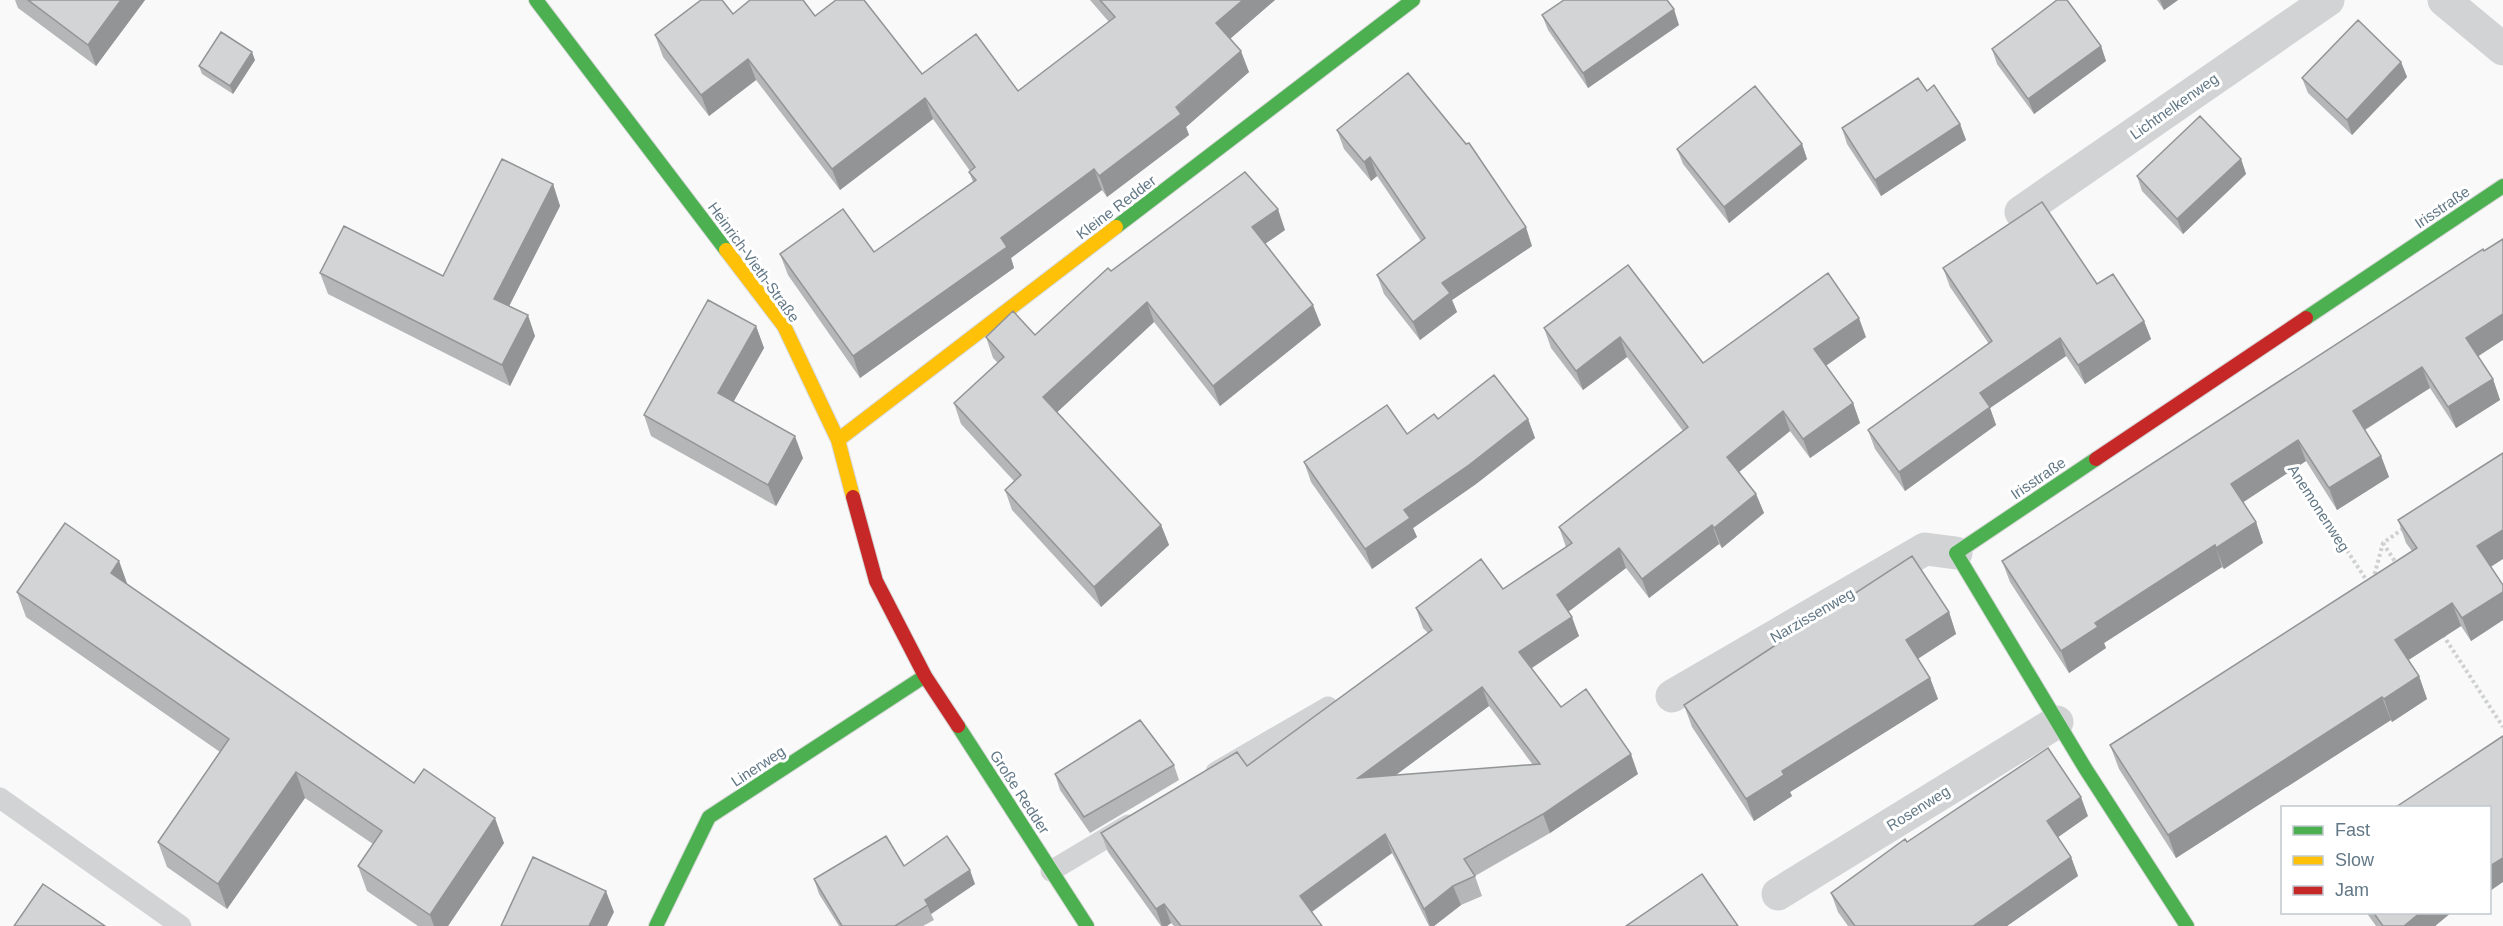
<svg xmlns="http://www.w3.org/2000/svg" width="2503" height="926" viewBox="0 0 2503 926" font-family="Arial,sans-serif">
<rect width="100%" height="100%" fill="#f9f9f9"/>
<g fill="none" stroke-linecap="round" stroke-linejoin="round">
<g stroke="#d6d7d8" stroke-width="16">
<path id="fast" d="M536 0 726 250
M1116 227 1413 0
M2306 318 2503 186
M2096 459 1956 553 2085 768 2187 926
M958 726 1087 926
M656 926 709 817 925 676"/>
</g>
<g stroke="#d6d7d8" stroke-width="16">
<path id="slow" d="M726 250 784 326 838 440 853 497
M838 440 1116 227"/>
</g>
<g stroke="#d6d7d8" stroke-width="16">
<path id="jam" d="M2096 459 2306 318
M853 497 876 581 925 676 958 726"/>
</g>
<path stroke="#ced0d1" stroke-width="4" stroke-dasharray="3 3" stroke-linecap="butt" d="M2291 465 2369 584
M2383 543 2398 566
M2373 580 2383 543 2404 528
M2443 635 2503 727"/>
<path stroke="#d2d3d4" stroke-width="21" d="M1216 772 1328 707
M0 798 181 926
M1051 871 1128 825"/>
<path stroke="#d2d3d4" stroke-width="33" d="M2444 0 2503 49
M2021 212 2328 0
M1672 696 1925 549 1956 553
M1778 894 2057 722"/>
<use href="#fast" stroke="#4caf50" stroke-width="14"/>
<use href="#slow" stroke="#ffc107" stroke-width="14"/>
<use href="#jam" stroke="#c62828" stroke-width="14"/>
</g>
<path fill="#b5b6b7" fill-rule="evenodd" d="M15 0H145L96 66 18 8Z
M1090 0H1275L1230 39 1249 72 1186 127 1189 135 1107 197 1102 190 1011 258 1014 268 860 378 788 275 780 254 874 252 973 182 969 172 970 171 933 119 840 190 756 80 709 116 663 57 655 35 733 14 815 16 922 74 1018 91 1109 22Z
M2157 0H2178L2164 10Z
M1542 15 1679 25 1588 88 1548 30Z
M2101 46 2106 61 2034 114 1997 64 1992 49Z
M255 60 233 94 202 74 199 66Z
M2401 62 2407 77 2352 135 2308 93 2302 78Z
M1927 91 1960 124 1966 140 1881 196 1847 144 1842 128Z
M1337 130 1532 246 1452 300 1457 312 1420 340 1384 294 1377 275 1421 241 1377 176 1371 181 1344 149Z
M1802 144 1807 159 1729 223 1683 164 1677 149Z
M2241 159 2246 174 2183 234 2142 191 2137 176Z
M553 184 560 206 509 306 535 336 510 386 328 294 320 273 443 276Z
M1285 230 1265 244 1321 325 1220 406 1154 322 1057 412 1161 525 1169 545 1101 607 1012 510 1005 490 1014 481 961 424 954 403 998 363 993 358 986 337 1035 335 1111 271Z
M2484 251 2478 357 2493 379 2500 400 2456 428 2430 388 2365 430 2381 456 2389 477 2337 510 2306 461 2243 502 2256 522 2263 543 2224 569 2222 567 2104 643 2106 648 2069 673 2010 582 2002 561Z
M1628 265 1703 363 1866 337 1826 366 1853 403 1860 423 1810 458 1790 431 1739 472 1756 494 1764 513 1722 548 1719 544 1649 598 1626 568 1568 612 1579 636 1531 668 1561 707 1638 774 1550 833 1475 876 1482 896 1461 905 1434 926H1429L1392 853 1312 912 1322 926H1174L1171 923 1167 926H1161L1108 852 1101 833 1247 766 1428 633 1423 628 1416 608 1503 589 1566 547 1559 527 1683 431 1627 357 1583 390 1551 348 1544 328ZM1489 706 1533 765 1395 775Z
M1943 268 2097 284 2144 321 2151 339 2085 384 2066 356 1990 408 1996 425 1905 491 1875 449 1868 430 1989 344 1950 287Z
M756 326 764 348 733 402 803 458 776 506 651 436 644 415Z
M1438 419H1528L1535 438 1476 484 1413 528 1417 537 1372 569 1311 482 1304 462 1407 434Z
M2398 520 2491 567 2503 585V620L2471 641 2461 626 2408 660 2419 676 2427 699 2392 722 2391 720 2176 858 2119 769 2110 745 2412 551 2406 543Z
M119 561 127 584 414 783 504 843 448 926H418L367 891 358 866 373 844 305 798 227 909 167 867 158 842 220 752 26 617 17 592Z
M1949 612 1956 634 1918 659 1930 678 1938 699 1790 792 1792 796 1754 821 1692 727 1684 705Z
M1174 765 1179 780 1090 833 1060 790 1055 774Z
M2088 816 2058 837 2071 857 2078 876 2007 926H1848L1838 912 1831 893 1907 842Z
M904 866 975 884 931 914 934 920 923 926H839L819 894 814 879Z
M2366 912H2452L2435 926H2376Z"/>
<path fill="#939495" d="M121 0H145L96 66 88 45Z
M1243 0H1275L1224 44 1216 23Z
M2160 0H2178L2164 10Z
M1674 9 1679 25 1588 88 1583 73Z
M2101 46 2106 61 2034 114 2028 99Z
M1241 51 1249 72 1186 127 1189 135 1107 197 1099 176Z
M252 52 255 60 233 94 230 86Z
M748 59 756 80 709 116 701 95Z
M2401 62 2407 77 2352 135 2347 120Z
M925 98 933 119 840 190 832 169Z
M1960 124 1966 140 1881 196 1875 180Z
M1802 144 1807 159 1729 223 1724 207Z
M1370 157 1377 176 1371 181 1364 162Z
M2241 159 2246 174 2183 234 2177 219Z
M1094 169 1102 190 1011 258 1014 268 860 378 853 356 1001 238Z
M553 184 560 206 502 320 494 299Z
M1278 209 1285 230 1259 248 1252 227Z
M1526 227 1532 246 1452 300 1457 312 1420 340 1413 322 1442 283Z
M1147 302 1154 322 1051 418 1043 397Z
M1313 305 1321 325 1220 406 1213 386Z
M2503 314V340L2474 359 2466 338Z
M528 315 535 336 510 386 502 365Z
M1859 318 1866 337 1821 369 1814 349Z
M2144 321 2151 339 2085 384 2078 365Z
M756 326 764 348 726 415 718 393Z
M1620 337 1627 357 1583 390 1576 371Z
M2060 338 2066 356 1990 408 1996 425 1905 491 1899 472 1980 393Z
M2422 367 2430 388 2361 432 2353 411Z
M2493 379 2500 400 2456 428 2448 407Z
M1853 403 1860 423 1810 458 1803 439Z
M1783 411 1790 431 1734 476 1727 457Z
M1528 419 1535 438 1476 484 1413 528 1417 537 1372 569 1365 549 1404 510Z
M795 436 803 458 776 506 768 485Z
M2298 440 2306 461 2239 505 2231 484Z
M2381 456 2389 477 2337 510 2329 488Z
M1756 494 1764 513 1722 548 1714 528Z
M2256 522 2263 543 2224 569 2216 548Z
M1161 525 1169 545 1101 607 1094 587Z
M1712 525 1719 544 1649 598 1642 579Z
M2503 530V559L2486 570 2477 546Z
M2215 545 2222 567 2104 643 2106 648 2069 673 2061 651 2095 623Z
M1619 548 1626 568 1564 615 1557 595Z
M119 561 128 586 111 573Z
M2503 592V620L2471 641 2462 618Z
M2452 603 2461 626 2404 663 2395 640Z
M1949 612 1956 634 1914 661 1906 640Z
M1572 617 1579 636 1526 672 1519 652Z
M2419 676 2427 699 2392 722 2384 699Z
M1930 678 1938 699 1790 792 1792 796 1754 821 1746 799 1782 771Z
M1482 687 1489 706 1365 798 1358 778Z
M2382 697 2391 720 2176 858 2168 835Z
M1631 754 1638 774 1550 833 1543 814Z
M296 772 305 798 227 909 218 884Z
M2081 797 2088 816 2054 840 2047 821Z
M495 818 504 843 448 926H434L430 915Z
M1385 834 1392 853 1307 915 1300 896Z
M2071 857 2078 876 2007 926H1973Z
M2503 858V882L2490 891V866Z
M970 870 975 884 931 914 925 900Z
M1453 886 1461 905 1434 926H1430L1424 909Z
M606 891 614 912 607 926H589Z
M1164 904 1171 923 1167 926H1162L1156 909Z
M2421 912H2452L2435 926H2404Z"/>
<path fill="#d2d4d5" stroke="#939495" stroke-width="1.5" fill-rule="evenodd" d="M28 0H121L88 45Z
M701 0H722L733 14 750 0H803L815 16 836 0H864L922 74 976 34 1018 91 1115 17 1100 0H1243L1216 23 1241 51 1176 107 1181 114 1099 176 1094 169 1001 238 1007 247 853 356 780 254 843 209 874 252 976 180 969 172 975 167 925 98 832 169 748 59 701 95 655 35Z
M1564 0H1667L1674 9 1583 73 1542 15Z
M2057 0H2067L2101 46 2028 99 1992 49Z
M2358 20 2401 62 2347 120 2302 78Z
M221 32 252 52 230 86 199 66Z
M1408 73 1466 144 1469 143 1526 227 1442 283 1450 293 1413 322 1377 275 1425 238 1370 157 1364 162 1337 130Z
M1918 78 1927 91 1934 85 1960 124 1875 180 1842 128Z
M1755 86 1802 144 1724 207 1677 149Z
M2200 116 2241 159 2177 219 2137 176Z
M502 159 553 184 494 299 528 315 502 365 320 273 344 226 443 276Z
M1245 172 1278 209 1252 227 1313 305 1213 386 1147 302 1043 397 1161 525 1094 587 1005 490 1021 475 954 403 1004 357 986 337 1013 311 1035 335 1108 268 1111 271Z
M2042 202 2097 284 2113 274 2144 321 2078 365 2060 338 1980 393 1990 407 1899 472 1868 430 1992 341 1943 268Z
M2503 239V314L2466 338 2493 379 2448 407 2422 367 2353 411 2381 456 2329 488 2298 440 2231 484 2256 522 2216 548 2215 545 2095 623 2098 627 2061 651 2002 561 2483 249 2484 251Z
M1628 265 1703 363 1828 273 1859 318 1814 349 1853 403 1803 439 1783 411 1727 457 1756 494 1714 528 1712 525 1642 579 1619 548 1557 595 1572 617 1519 652 1561 707 1586 689 1631 754 1543 814 1464 859 1475 876 1453 886 1424 909 1385 834 1300 896 1322 926H1181L1164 904 1156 909 1101 833 1237 752 1247 766 1432 630 1416 608 1481 559 1503 589 1572 543 1559 527 1688 427 1620 337 1576 371 1544 328ZM1482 687 1540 764 1358 778Z
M708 300 756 326 718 393 795 436 768 485 644 415Z
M1494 375 1528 419 1469 465 1404 510 1410 518 1365 549 1304 462 1387 405 1407 434 1434 414 1438 419Z
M2503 453V530L2477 546 2503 585V592L2462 618 2452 603 2395 640 2419 676 2384 699 2382 697 2168 835 2110 745 2417 548 2398 520Z
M65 523 119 561 111 573 414 783 424 769 495 818 430 915 358 866 382 831 296 772 218 884 158 842 229 739 17 592Z
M1912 556 1949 612 1906 640 1930 678 1782 771 1784 775 1746 799 1684 705Z
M1140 720 1174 765 1084 817 1055 774Z
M2503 736V858L2490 866V807H2396Z
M2048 748 2081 797 2047 821 2071 857 1973 926H1855L1831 893 1905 839 1907 842Z
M886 836 904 866 947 836 970 870 925 900 928 905 895 926H842L814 879Z
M533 857 606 891 589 926H501Z
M1702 874 1738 926H1626Z
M43 884 105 926H14Z
M2373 912H2421L2404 926H2383Z"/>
<g text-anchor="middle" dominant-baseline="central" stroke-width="6" stroke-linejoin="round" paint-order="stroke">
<g font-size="15" fill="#627886" stroke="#fff">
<text transform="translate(2174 106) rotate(-35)">Lichtnelkenweg</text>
<text transform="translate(1116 207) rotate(-37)">Kleine Redder</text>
<text transform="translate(2442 207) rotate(-34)">Irisstraße</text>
<text transform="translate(754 262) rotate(54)">Heinrich-Vieth-Straße</text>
<text transform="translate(2038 478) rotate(-34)">Irisstraße</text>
<text transform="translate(2319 508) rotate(57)">Anemonenweg</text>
<text transform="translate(1812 615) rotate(-30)">Narzissenweg</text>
<text transform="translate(758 766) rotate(-33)">Linerweg</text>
<text transform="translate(1020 792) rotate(57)">Große Redder</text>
<text transform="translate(1918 808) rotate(-32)">Rosenweg</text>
</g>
</g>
<rect x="2281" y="806" width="210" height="108" fill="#ffffff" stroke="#c0c9cf" stroke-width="1.5"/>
<rect x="2293" y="826" width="30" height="9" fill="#4caf50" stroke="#c0c9cf" stroke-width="1.5"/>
<text x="2335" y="836" font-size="18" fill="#627886">Fast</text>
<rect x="2293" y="856" width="30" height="9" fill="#ffc107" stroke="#c0c9cf" stroke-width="1.5"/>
<text x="2335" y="866" font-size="18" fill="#627886">Slow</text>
<rect x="2293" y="886" width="30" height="9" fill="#c62828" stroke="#c0c9cf" stroke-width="1.5"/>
<text x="2335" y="896" font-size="18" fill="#627886">Jam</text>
</svg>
